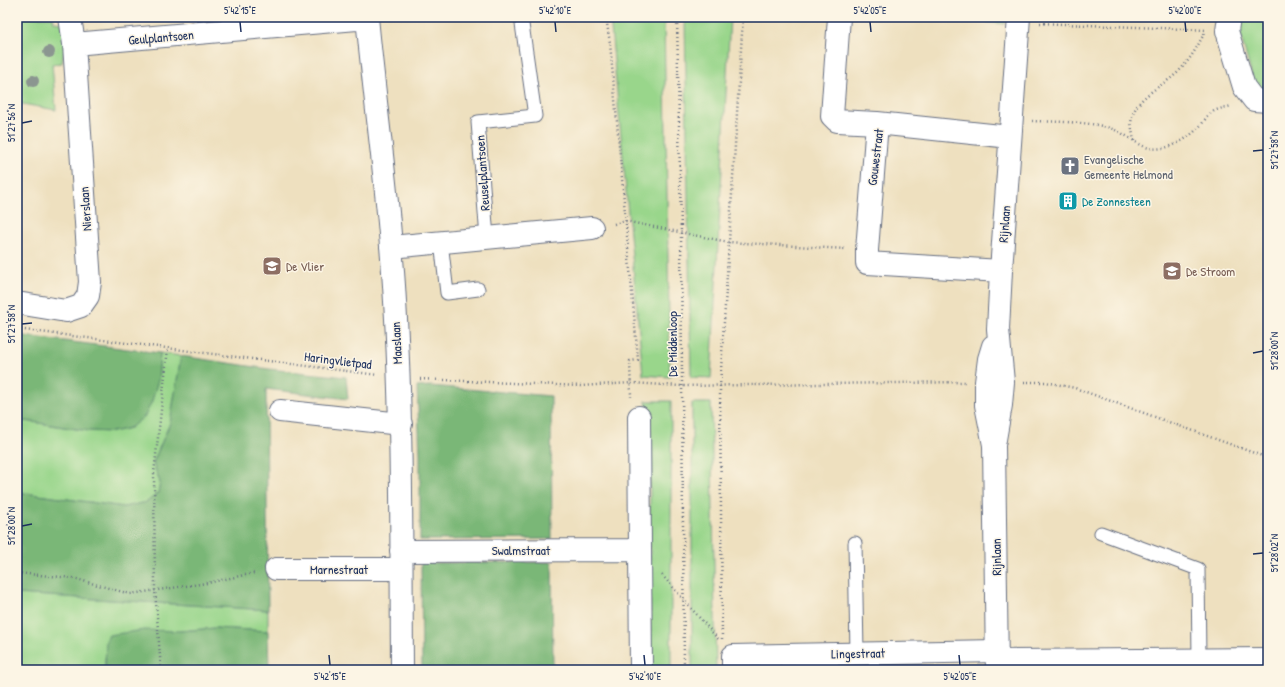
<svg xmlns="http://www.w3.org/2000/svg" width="1285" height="687" viewBox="0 0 1285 687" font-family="'Patrick Hand',sans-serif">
<rect width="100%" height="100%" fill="#fcf5e5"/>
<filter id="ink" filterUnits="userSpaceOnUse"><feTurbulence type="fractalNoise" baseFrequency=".025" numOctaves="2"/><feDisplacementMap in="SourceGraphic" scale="8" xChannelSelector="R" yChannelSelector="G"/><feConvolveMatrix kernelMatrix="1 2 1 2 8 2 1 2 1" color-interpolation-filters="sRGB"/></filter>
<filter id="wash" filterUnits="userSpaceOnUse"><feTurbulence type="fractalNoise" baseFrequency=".012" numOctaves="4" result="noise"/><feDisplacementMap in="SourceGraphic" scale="16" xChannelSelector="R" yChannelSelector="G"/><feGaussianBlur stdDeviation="0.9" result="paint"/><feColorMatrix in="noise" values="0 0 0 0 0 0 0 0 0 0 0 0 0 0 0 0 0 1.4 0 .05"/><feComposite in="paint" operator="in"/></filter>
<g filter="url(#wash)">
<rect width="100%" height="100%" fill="#eee0bf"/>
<path fill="#99d68b" stroke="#5a8274" d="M17 17H53L54 22 62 23 65 44 62 63 52 64 56 110 17 103Z
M610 17H664L670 377 643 375Z
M685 17H730L711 378 691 377Z
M929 17H1005V24Z
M1240 17H1268V88L1256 91 1237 22Z
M160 353 181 356 170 423 153 463 160 482 158 493 147 502 124 507 17 492V422L26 421 89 431 112 432 130 428 158 380Z
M646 401H671V670H651L650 569V430Z
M692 403H711L716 670H692Z
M17 594 268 610V631L215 628 180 631 105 657V670H17Z"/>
<path fill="#7ab777" stroke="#4a736a" d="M17 335 160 353 158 380 152 401 145 416 130 428 112 432 89 431 26 421 17 422Z
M181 356 269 369 346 377 348 399 266 389 268 610 17 594V492L124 507 147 502 158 493 160 482 153 463 170 423Z
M430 386 551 396 552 539 420 540V454L417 387Z
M552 562 553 670H422L421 563Z
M215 628 268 631 269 670H105L106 641 109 635 144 630 180 631Z"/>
</g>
<g filter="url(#ink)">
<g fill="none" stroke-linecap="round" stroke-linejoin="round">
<g stroke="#656d80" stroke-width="15">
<path id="lane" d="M487 238 478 122 535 116 521 17
M441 242 447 293 478 289
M1101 533 1198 569 1199 660
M855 543 857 653"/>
</g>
<g stroke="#656d80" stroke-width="24">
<path id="street" d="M367 17C374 93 385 170 391 246 403 387 401 529 402 670
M839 17 832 116 837 121 877 123
M1229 17 1227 31 1244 87 1254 100 1268 101
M74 44 368 18
M391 247 592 228
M1001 271 867 263V250L877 123 1010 137
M17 303 66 311 81 306 88 296 90 282 74 44 70 17
M993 346 989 359 986 382V405L994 445 997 670
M280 411 401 424
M639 417 640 550
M994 445 1001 405 1003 382 998 329 1001 271 1019 17
M401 551 640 550 641 670
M276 569H401
M997 661 1268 659
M733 670V656L997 651"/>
</g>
<path stroke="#656d80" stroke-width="2.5" stroke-dasharray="1 3" stroke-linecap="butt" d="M606 17 610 43 638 360 630 361 631 397
M677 17 681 233 684 670
M927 17 997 21
M390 18 412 17
M1040 23 1207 30
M1032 121C1055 122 1095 121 1115 130 1136 139 1144 155 1171 146 1182 142 1193 134 1201 125 1204 121 1207 116 1211 113 1216 109 1224 108 1231 106
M1134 141C1133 134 1130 124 1132 117 1138 95 1162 87 1177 73 1191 59 1196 49 1205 32
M614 224 625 221 728 242 846 249
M17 329 378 375
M420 379 581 386 631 383 682 386 965 382
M1024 382H1046L1075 388 1268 458
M17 573 73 578 130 594 207 583 254 573
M662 575 719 640
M722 639 720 386 743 17
M161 670 155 590 154 473 168 348"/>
<use href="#lane" stroke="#fff" stroke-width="13"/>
<use href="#street" stroke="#fff" stroke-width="22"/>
</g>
<g fill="#8b9690">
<circle cx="49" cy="52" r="6"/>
<circle cx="33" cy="81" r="6"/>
</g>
</g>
<path fill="none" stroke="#1b2f5e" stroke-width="1.5" d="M240 22 241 32M555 22 556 32M870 22 871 32M1185 22 1186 32M22 123 32 121M1253 151 1263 150M22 324 32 323M1253 353 1263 351M22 526 32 524M1253 554 1263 553M329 655 330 665M644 655 645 665M959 655 960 665"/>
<defs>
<g id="church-square" transform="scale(1)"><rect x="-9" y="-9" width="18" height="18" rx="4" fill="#6b7280" stroke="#fcf5e5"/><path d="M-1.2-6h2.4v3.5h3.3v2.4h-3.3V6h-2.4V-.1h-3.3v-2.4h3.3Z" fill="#fff"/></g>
<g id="building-square" transform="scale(1)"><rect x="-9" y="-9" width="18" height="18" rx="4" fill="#0f9aa8" stroke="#fcf5e5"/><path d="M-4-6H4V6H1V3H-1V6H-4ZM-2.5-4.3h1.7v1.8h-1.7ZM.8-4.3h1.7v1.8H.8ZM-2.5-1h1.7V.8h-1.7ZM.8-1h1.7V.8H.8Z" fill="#fff"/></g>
<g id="school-square" transform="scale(1)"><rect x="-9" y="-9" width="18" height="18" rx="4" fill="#8d6e63" stroke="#fcf5e5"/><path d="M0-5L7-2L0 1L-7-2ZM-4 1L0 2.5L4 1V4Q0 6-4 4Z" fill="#fff"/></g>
</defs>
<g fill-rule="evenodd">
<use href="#church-square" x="1070" y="166"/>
<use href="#building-square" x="1068" y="201"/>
<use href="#school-square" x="272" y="266"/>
<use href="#school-square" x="1172" y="271"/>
</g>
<g text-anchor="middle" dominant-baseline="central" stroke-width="3" stroke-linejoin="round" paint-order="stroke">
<g font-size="13" fill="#1b2f5e" stroke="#fcf5e5">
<text transform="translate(161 37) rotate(-5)">Geulplantsoen</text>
<text transform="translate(875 157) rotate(-83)">Gouwestraat</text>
<text transform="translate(482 173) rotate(-94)">Reuselplantsoen</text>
<text transform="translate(85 209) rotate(-94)">Nierslaan</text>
<text transform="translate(1004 224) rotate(-86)">Rijnlaan</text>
<text transform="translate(396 343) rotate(-93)">Maaslaan</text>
<text transform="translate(672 344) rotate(-90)">De Middenloop</text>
<text transform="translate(338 360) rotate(7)">Haringvlietpad</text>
<text x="521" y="550">Swalmstraat</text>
<text transform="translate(996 557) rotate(-91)">Rijnlaan</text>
<text x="339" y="569">Marnestraat</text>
<text transform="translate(858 653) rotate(-1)">Lingestraat</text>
</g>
<g font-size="13" fill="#5b616d" stroke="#fcf5e5" text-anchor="start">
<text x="1084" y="159">Evangelische<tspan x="1084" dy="15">Gemeente Helmond</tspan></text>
</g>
<g font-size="13" fill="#0d838f" stroke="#fcf5e5" text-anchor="start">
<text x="1082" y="201">De Zonnesteen</text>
</g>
<g font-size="13" fill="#785e54" stroke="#fcf5e5" text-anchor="start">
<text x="286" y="266">De Vlier</text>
<text x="1186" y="271">De Stroom</text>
</g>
</g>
<rect width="1285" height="687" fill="none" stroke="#fcf5e5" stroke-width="44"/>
<rect x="22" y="22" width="1241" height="643" fill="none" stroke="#1b2f5e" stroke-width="1.5"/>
<g font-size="10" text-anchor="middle" fill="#1b2f5e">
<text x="240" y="14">5°42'15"E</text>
<text x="555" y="14">5°42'10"E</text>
<text x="870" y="14">5°42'05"E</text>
<text x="1185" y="14">5°42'00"E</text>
<text transform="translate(11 123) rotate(-90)" y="4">51°27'56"N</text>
<text transform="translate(1274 150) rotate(-90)" y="4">51°27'58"N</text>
<text transform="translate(11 324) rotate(-90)" y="4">51°27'58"N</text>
<text transform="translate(1274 351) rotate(-90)" y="4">51°28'00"N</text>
<text transform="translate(11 526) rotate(-90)" y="4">51°28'00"N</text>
<text transform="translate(1274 553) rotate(-90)" y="4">51°28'02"N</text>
<text x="330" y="680">5°42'15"E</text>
<text x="645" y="680">5°42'10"E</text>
<text x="960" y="680">5°42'05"E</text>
</g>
</svg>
